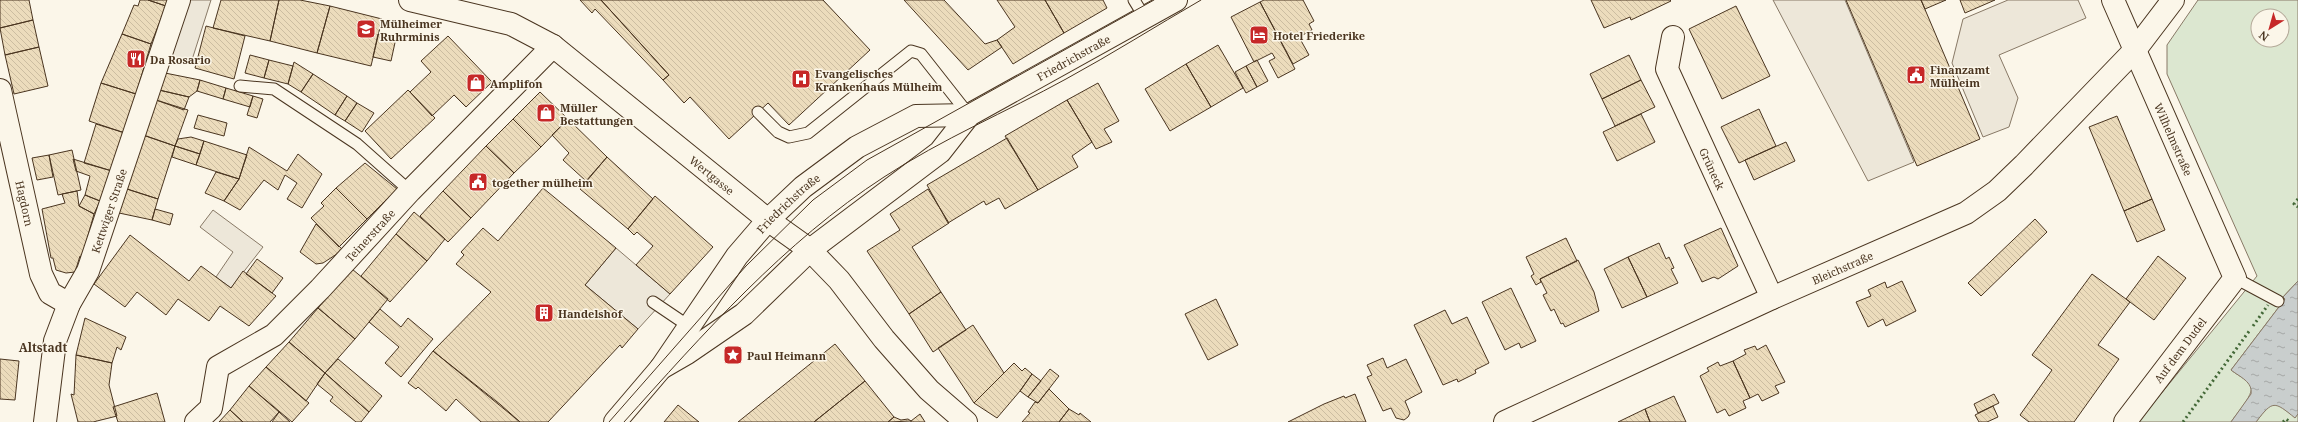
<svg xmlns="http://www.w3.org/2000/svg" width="2298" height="422" viewBox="0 0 2298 422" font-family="'Noto Serif',serif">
<defs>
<pattern id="water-ripples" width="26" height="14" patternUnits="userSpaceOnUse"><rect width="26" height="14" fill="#c9cecd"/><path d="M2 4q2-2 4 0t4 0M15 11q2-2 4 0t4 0" fill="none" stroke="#a5a8a6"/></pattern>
<pattern id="building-back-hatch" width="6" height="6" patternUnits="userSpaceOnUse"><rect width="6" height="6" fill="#ecdcbc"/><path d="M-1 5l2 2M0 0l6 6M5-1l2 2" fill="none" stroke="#ccbda1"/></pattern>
</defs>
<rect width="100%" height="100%" fill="#fbf6e9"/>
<path fill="#dce7d0" stroke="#887966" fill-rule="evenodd" d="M2198 0H2298V281L2283 297 2285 299 2231 370C2237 375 2245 378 2250 384 2257 392 2236 414 2231 422H2138L2257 276 2167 74V45ZM2258 16H2282V40H2258Z
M2272 404 2279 405 2295 417 2298 414V422H2256L2267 407Z"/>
<path fill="#ede7d9" stroke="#887966" d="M190 0H211L191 63 171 57Z
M1773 0H1845L1914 162 1868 181Z
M2008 0H2078L2086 18 1999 55 2018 98 2009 127 1983 137 1952 63 1963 19Z
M213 210 263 247 231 288 216 277 233 252 200 227Z
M616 248 670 294 638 329 585 285Z"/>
<path fill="url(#water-ripples)" stroke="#887966" d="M2298 281V414L2295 418C2274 401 2273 400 2256 422H2231L2251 394C2253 382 2240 377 2231 370L2285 299 2283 297Z"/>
<path fill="url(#building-back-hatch)" stroke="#4a3520" d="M0 0H29L33 20 0 28Z
M140 0H148L166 6 151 44 122 34 134 5 138 6Z
M148 0H169L166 6Z
M221 0H279L270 41 213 28Z
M279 0H300L330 6 317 53 270 41Z
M580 0H601L669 75 663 80 595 9 592 13Z
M601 0H823L870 50 789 125 768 103 729 139 690 97 684 103 663 80 669 75Z
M904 0H944L985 44 997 40 1002 47 968 70Z
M997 0H1045L1064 33 1013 64 997 40 1015 27Z
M1045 0H1103L1107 8 1064 33Z
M1264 0H1303L1314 21 1309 24 1312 30 1299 37 1309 55 1293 64 1260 2Z
M1591 0H1670L1671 1 1631 20 1630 17 1604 28Z
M1846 0H1921L1980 139 1917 166Z
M1921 0H1946L1925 9Z
M1960 0H1995L1965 13Z
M1260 2 1295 69 1278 78 1269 61 1275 58 1272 53 1254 62 1231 17Z
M330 6 382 19 371 66 317 53Z
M1736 6 1770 76 1722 99 1689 29Z
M33 20 39 47 5 55 0 28Z
M206 26 245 36 234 79 195 68Z
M122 34 151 44 136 94 101 83Z
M378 34 396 38 391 61 373 57Z
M448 36 492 82 466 107 454 95 432 116 410 92 431 72 421 61Z
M1218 45 1243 88 1211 107 1186 64Z
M39 47 48 86 14 94 5 55Z
M250 55 269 60 264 78 245 73Z
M1629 55 1641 80 1602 99 1590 74Z
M269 60 293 66 288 84 264 78Z
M1257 60 1268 81 1257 87 1246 66Z
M294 62 313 74 301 92 288 84Z
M1186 64 1211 107 1170 131 1145 89Z
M1246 66 1257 87 1246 93 1235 72Z
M165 73 200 80 197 91 189 97 159 90Z
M313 74 347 96 335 115 301 92Z
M200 80 226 88 223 99 197 91Z
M1641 80 1655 107 1615 126 1602 99Z
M101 83 136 94 125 133 89 121Z
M1098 83 1119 121 1104 129 1112 142 1096 149 1067 100Z
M226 88 253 96 250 107 223 99Z
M159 90 189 97 184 110 156 100Z
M408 90 435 118 391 159 365 131Z
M540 92 568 119 541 147 513 119Z
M253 96 263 99 257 118 247 115Z
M347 96 357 103 345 121 335 115Z
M156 100 188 110 175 146 143 135Z
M1067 100 1092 142 1072 156 1078 167 1038 190 1005 136Z
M357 103 374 113 362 132 345 121Z
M1759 109 1776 146 1739 163 1721 127Z
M1641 114 1655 142 1617 161 1603 132Z
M198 115 227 123 224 136 194 128Z
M2117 116 2152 199 2124 211 2089 127Z
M513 119 541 147 514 173 486 146Z
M568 119 607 157 586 181 563 160 569 153 552 135Z
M96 124 125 133 112 171 84 163Z
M143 135 175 146 158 199 127 189Z
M191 137 204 141 200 154 175 146 178 139Z
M1007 138 1038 190 1005 209 999 198 986 205 984 201 948 223 927 185Z
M204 141 247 155 239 179 196 165Z
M1786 142 1795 161 1754 180 1745 160Z
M175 146 200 154 196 165 172 157Z
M486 146 514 173 471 218 443 191Z
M249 147 287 171 298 154 322 174 302 208 287 199 297 183 285 175 278 190 264 180 240 210 224 201 239 179Z
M72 150 81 190 58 195 49 155Z
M49 155 53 177 37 180 32 158Z
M607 157 653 199 628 229 580 189Z
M73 159 112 171 100 201 85 195 90 176 76 171Z
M365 163 397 189 367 219 336 188Z
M216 172 239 179 224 201 205 193Z
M336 188 367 219 339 247 311 218 324 206 321 203Z
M543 188 616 248 585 285 638 329 622 348 620 345 548 422H520L433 351 491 292 456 264 464 255 461 252 483 228 498 241Z
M127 189 158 199 152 220 119 213Z
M928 189 949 223 912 247 941 292 909 314 867 251 900 230 890 214Z
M77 191 79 206 94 214 82 257 80 256 75 272 66 273 56 270 53 258H51L42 209 65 203 62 194Z
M443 191 471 218 448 242 420 216Z
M85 195 100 201 94 214 79 206Z
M655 196 713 247 670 294 636 265 653 246 637 232 634 235 628 229Z
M2152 199 2165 230 2137 242 2124 211Z
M155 209 173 214 170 225 152 220Z
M414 212 445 239 427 261 396 234Z
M2035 219 2047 232 1981 296 1968 283Z
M316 224 343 250 323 263 316 264 300 252Z
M1721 228 1738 266 1718 279 1714 277 1702 282 1684 245Z
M396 234 427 261 390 302 361 276Z
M130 235 189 281 201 266 231 288 243 271 276 296 249 326 220 306 209 321 178 299 166 315 137 292 125 307 94 284Z
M1566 238 1577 261 1540 279 1541 282 1536 285 1531 276 1534 274 1526 257Z
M1659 243 1666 259 1669 257 1674 268 1671 269 1678 283 1647 297 1628 257Z
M2158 256 2186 278 2154 320 2126 299Z
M1628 257 1647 297 1622 308 1604 269Z
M257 259 283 278 272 293 246 274Z
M1578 260 1594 292 1599 311 1565 327 1563 323 1561 324 1554 309 1551 311 1543 295 1547 293 1540 279Z
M352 269 388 299 355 339 318 308Z
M2092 274 2130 302 2098 345 2119 359 2074 422H2029L2020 415 2052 370 2032 355Z
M1902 281 1916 311 1886 326 1883 319 1868 327 1856 302 1871 296 1868 290 1885 282 1887 288Z
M1511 288 1536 341 1521 348 1519 343 1505 350 1482 302Z
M941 292 966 330 933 352 909 314Z
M1216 299 1238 345 1208 360 1185 314Z
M318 308 355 339 325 373 289 342Z
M380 309 401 327 408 318 433 339 401 377 385 363 399 347 369 322Z
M1445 310 1452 324 1467 317 1489 363 1475 370 1476 373 1458 382 1457 379 1443 385 1414 325Z
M85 318 126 337 121 350 117 347 112 363 76 355Z
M973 325 1004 373 974 403 938 348Z
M289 342 325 373 306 401 266 367Z
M835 344 865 381 814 422H738Z
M1766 345 1785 382 1775 386 1779 393 1762 401 1758 394 1750 398 1733 361 1746 354 1744 350 1755 346 1757 350Z
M433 351 501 405 520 422H481L456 399 446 411 418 387 416 389 408 383Z
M76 355 112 363 109 385 117 416 93 422H78L71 394 74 395Z
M1383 358 1387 368 1406 359 1422 392 1405 401 1410 413 1408 417 1404 420 1396 418 1391 408 1383 411 1367 377 1372 375 1367 365Z
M0 359 19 361 15 400 0 399Z
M338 359 382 396 369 412 325 373Z
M1733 361 1750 398 1743 401 1746 408 1729 416 1725 409 1717 413 1700 376 1709 371 1707 368 1718 362 1720 366Z
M1014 363 1022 371 1025 368 1032 374 1020 391 997 418 974 403Z
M266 367 309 403 292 422 249 386Z
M1050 369 1059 376 1038 403 1028 397Z
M325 373 369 412 361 422H356L330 401 333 397 317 384Z
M1032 374 1041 381 1028 397 1020 391Z
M865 381 894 417 888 422H814Z
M249 386 279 412 270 422H243L230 410Z
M1049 389 1069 409 1059 422H1022L1030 413 1028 412 1035 402 1038 403Z
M157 393 165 422H118L113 407Z
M1355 394 1366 422H1288L1324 404 1344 396 1345 398Z
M1994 394 1999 403 1978 413 1974 404Z
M1674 396 1686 422H1650L1645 409Z
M678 405 699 422H664Z
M1993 406 1998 417 1987 422H1979L1975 415Z
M1069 409 1079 415 1080 413 1091 422H1059Z
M1645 409 1650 422H1618Z
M230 410 243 422H219Z
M279 412 290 422H272Z
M920 414 925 422H911V421Z
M894 417 901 420 908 419 911 421 888 422Z"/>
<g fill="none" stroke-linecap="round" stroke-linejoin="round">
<g stroke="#4a3520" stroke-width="13">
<path id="lane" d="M1134 0 1145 18
M240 86 274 89 357 144 410 191
M758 112 778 132 789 137 808 133 911 51 921 54 969 115
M2235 278 2278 301
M653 302 690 327"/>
</g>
<g stroke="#4a3520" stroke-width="24">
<g id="street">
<path id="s1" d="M410 0 511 24 553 46 768 220 810 250 839 280 884 339 929 390 966 422"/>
<path id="s2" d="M2113 0 2235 278 2125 422"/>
<path id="s3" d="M1673 37 1667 69 1772 298"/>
<path id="s4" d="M0 90 41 274 50 293 69 304"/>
<path id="s5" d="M45 422 55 341 69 304 88 271 179 0"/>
<path id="s6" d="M196 422 211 408 218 367 274 335 320 289 410 191 553 46"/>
<path id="s7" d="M1505 422 1772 298 1966 213 1997 191 2024 165 2135 50 2173 0"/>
</g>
</g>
<g stroke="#4a3520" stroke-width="24">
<g id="secondary">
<path id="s8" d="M661 368 687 353 744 314 810 250 940 152 969 115 1176 0"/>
<path id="s9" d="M615 422 661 368 737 256 768 220 803 187 857 147 916 116 969 115"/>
</g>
</g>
<use href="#lane" stroke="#fbf6e9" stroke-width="11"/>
<use href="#street" stroke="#fbf6e9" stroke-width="22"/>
<use href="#secondary" stroke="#fbf6e9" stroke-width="22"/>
<path stroke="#4a3520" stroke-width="1" d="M609 422 746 266 813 200 867 160 1154 0
M624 422C703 334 784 242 884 177 942 139 1006 112 1066 79 1112 54 1156 26 1201 0"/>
<path stroke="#436837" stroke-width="3" stroke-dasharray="2 3" stroke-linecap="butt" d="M2298 199 2294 204 2298 207
M2253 326 2268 305
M2183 422 2250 330
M2283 422 2286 419 2290 422"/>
</g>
<defs>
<g id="school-square" transform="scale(1)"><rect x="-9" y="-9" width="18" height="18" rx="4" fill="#c62828" stroke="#fbf6e9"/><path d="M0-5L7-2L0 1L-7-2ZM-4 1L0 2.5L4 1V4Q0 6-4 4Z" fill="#fff"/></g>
<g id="hotel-square" transform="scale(1)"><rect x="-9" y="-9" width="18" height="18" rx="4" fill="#c62828" stroke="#fbf6e9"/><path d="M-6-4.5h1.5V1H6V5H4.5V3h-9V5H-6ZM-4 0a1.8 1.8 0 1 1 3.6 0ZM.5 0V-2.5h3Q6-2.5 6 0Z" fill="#fff"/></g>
<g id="restaurant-square" transform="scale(1)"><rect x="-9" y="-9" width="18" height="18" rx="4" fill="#c62828" stroke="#fbf6e9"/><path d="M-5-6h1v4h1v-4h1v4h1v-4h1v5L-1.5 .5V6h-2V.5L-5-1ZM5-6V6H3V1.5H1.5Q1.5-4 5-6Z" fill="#fff"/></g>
<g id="civic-square" transform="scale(1)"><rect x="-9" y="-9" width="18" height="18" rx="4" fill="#c62828" stroke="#fbf6e9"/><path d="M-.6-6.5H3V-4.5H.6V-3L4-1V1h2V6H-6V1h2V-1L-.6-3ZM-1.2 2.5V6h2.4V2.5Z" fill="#fff"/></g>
<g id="hospital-square" transform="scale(1)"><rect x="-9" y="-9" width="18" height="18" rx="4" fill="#c62828" stroke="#fbf6e9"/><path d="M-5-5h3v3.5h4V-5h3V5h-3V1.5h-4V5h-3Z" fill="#fff"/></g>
<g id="shop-square" transform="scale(1)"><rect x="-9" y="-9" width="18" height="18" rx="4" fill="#c62828" stroke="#fbf6e9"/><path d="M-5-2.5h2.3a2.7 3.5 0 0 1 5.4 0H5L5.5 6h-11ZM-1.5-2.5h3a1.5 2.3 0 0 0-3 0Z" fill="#fff"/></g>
<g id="building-square" transform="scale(1)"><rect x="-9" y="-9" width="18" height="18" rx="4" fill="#c62828" stroke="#fbf6e9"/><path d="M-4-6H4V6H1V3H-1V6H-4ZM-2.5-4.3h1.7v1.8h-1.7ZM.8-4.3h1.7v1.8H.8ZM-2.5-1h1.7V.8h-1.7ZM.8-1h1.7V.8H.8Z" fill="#fff"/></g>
<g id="sight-square" transform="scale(1)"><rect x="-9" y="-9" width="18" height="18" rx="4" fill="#c62828" stroke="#fbf6e9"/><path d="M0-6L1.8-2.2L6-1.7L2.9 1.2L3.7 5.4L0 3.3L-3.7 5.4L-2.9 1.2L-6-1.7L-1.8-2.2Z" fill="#fff"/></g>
</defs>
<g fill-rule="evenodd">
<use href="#school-square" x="366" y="29"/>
<use href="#hotel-square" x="1259" y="35"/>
<use href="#restaurant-square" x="136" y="59"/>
<use href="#civic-square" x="1916" y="75"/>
<use href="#hospital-square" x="801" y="79"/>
<use href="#shop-square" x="476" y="83"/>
<use href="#shop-square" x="546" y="113"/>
<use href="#civic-square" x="478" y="182"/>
<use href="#building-square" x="544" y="313"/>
<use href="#sight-square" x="733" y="355"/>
</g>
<g text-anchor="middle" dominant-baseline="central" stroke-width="3" stroke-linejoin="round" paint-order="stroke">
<g font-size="11" font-weight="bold" fill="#4a3520" stroke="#fbf6e9" text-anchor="start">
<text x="380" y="23">Mülheimer<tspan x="380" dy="13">Ruhrminis</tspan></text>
<text x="1273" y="35">Hotel Friederike</text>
<text x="150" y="59">Da Rosario</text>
<text x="1930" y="69">Finanzamt<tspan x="1930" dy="13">Mülheim</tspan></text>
<text x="815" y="73">Evangelisches<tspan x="815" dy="13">Krankenhaus Mülheim</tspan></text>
<text x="490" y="83">Amplifon</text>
<text x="560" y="107">Müller<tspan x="560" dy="13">Bestattungen</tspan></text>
<text x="492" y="182">together mülheim</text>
<text x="558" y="313">Handelshof</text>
<text x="747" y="355">Paul Heimann</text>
</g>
<g font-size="11" fill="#4a3520" stroke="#fbf6e9">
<text stroke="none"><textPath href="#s8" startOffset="520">Friedrichstraße</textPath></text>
<text stroke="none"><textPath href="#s2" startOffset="152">Wilhelmstraße</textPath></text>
<text stroke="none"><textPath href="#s3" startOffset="142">Grüneck</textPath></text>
<text stroke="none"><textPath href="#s1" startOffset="356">Wertgasse</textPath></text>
<text stroke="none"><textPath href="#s4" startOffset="116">Hagdorn</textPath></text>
<text stroke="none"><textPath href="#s9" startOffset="280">Friedrichstraße</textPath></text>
<text stroke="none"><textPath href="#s5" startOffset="223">Kettwiger Straße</textPath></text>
<text stroke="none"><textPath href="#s6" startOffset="265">Teinerstraße</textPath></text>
<text stroke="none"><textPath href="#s7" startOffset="371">Bleichstraße</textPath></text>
<text transform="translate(2180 350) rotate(-53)">Auf dem Dudel</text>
</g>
<g font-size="12" font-weight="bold" fill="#4a3520" stroke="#fbf6e9">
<text x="43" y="347">Altstadt</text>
</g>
</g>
<g transform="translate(2270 28) rotate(217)"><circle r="19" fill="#fbf6e9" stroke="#b4a999"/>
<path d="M0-3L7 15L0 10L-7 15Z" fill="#c62828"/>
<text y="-6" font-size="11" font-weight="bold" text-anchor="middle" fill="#4a3520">N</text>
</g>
</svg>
